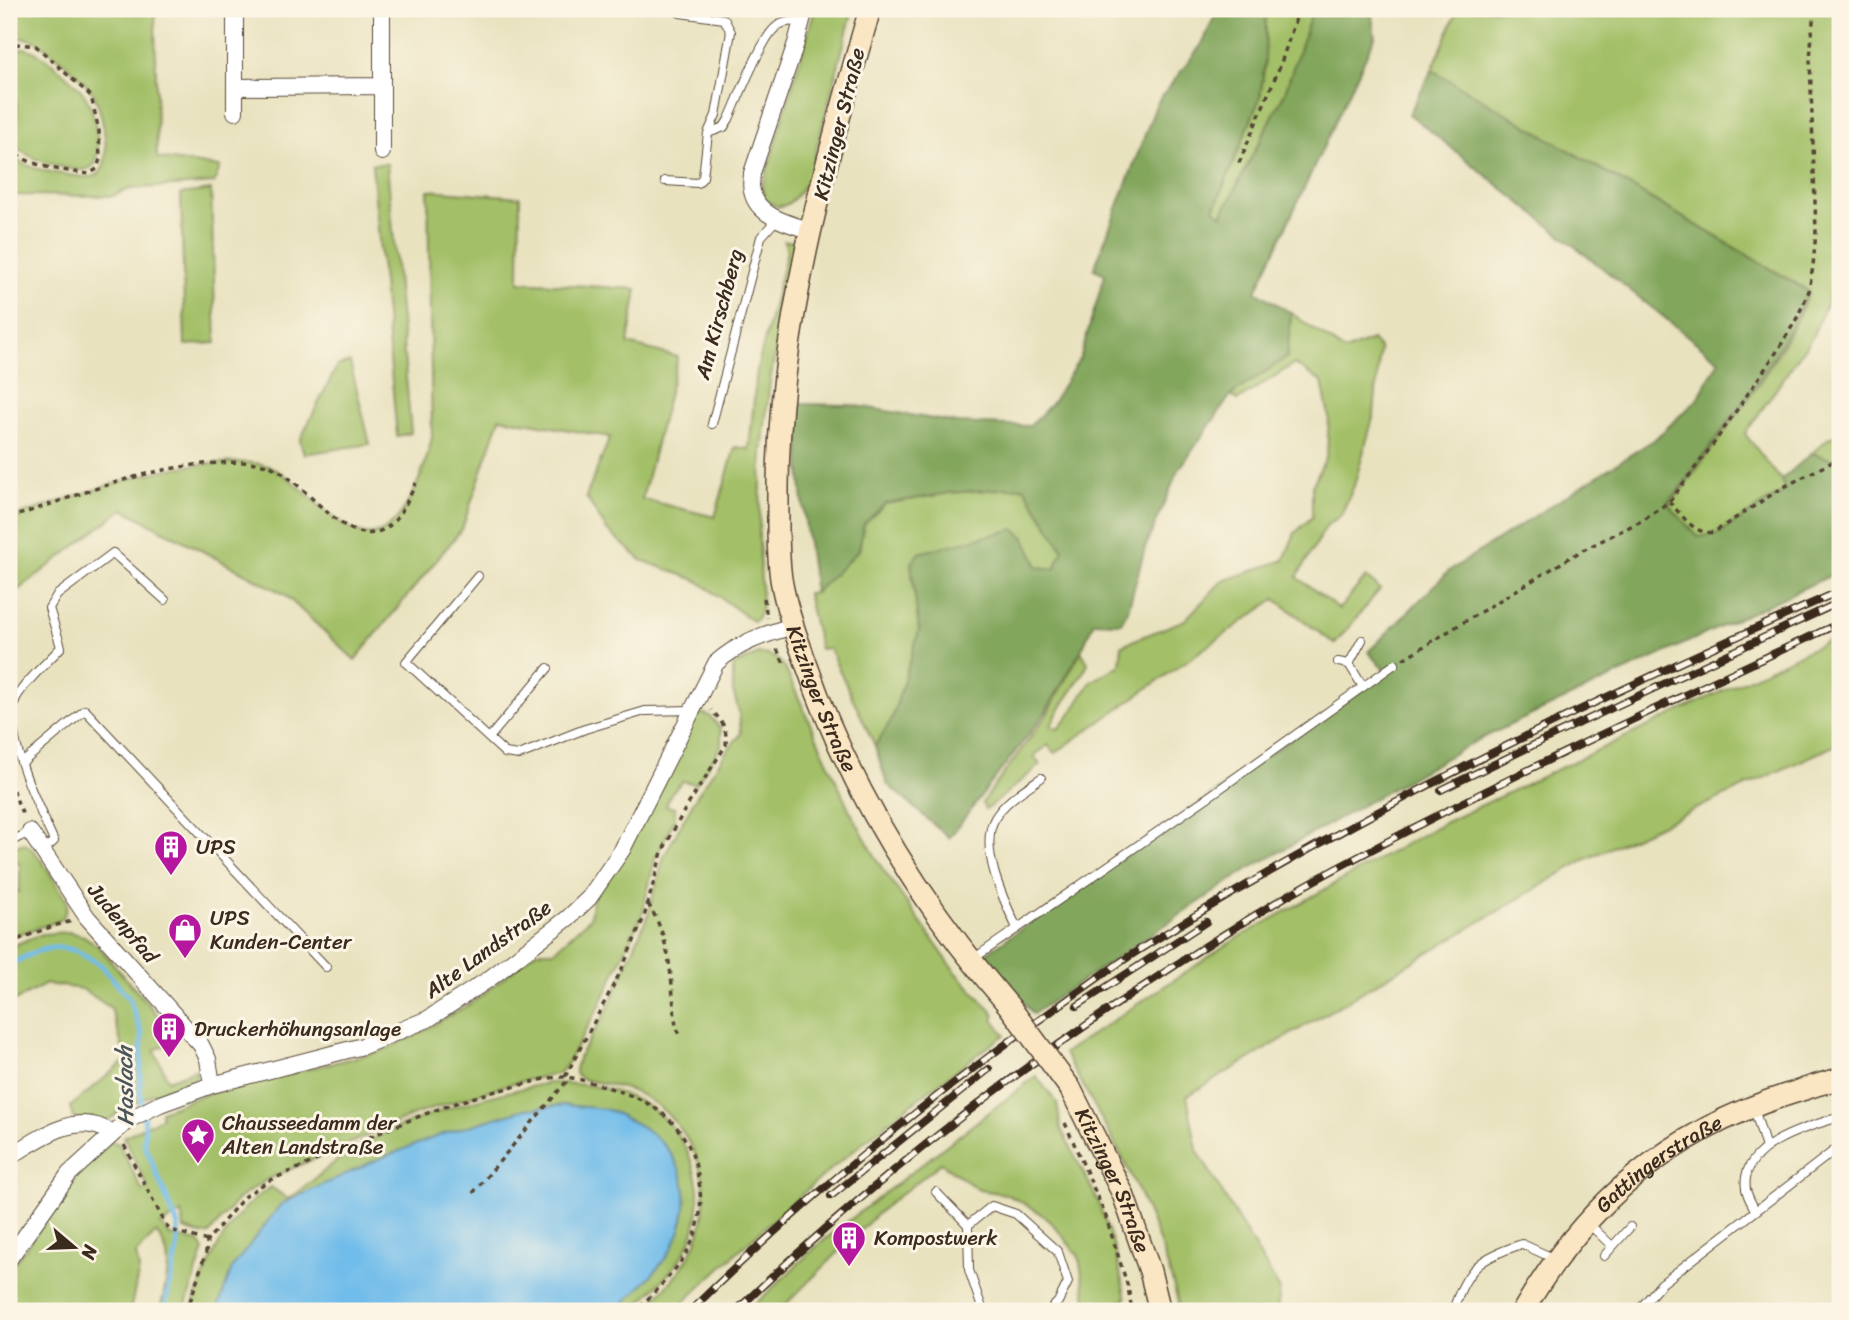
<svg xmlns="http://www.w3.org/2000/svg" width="1849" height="1320" viewBox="0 0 1849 1320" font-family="Sriracha,sans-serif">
<rect width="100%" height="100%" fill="#fcf5e5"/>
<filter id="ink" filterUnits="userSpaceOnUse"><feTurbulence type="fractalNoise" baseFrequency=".0143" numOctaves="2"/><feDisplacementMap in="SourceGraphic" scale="14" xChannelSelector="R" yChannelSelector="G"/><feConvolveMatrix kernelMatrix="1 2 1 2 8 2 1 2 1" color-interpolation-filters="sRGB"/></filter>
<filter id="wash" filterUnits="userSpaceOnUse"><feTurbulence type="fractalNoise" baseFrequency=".00686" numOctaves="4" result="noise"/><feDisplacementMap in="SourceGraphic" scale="28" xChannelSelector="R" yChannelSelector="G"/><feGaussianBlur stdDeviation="1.57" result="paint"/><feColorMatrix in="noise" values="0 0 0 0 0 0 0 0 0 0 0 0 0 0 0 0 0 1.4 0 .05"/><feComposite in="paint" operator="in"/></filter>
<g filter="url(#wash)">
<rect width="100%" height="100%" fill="#e9e2bf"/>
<path fill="#a3c067" stroke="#6f7542" stroke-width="2" d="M9 9H155L157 158 220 167 214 183 130 189 112 196 9 195V155C26 168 48 172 69 175 76 176 84 178 91 177 117 174 102 110 94 95 85 80 45 43 29 39 21 37 15 39 9 44Z
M815 9H853L809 177C800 193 783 221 764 197L762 188Z
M1266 9H1313L1285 92 1222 215 1214 210 1260 98 1265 61Z
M1458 9H1840V254L1827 303 1812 337 1745 434 1781 480 1786 490 1717 534 1698 537 1667 505 1679 494C1724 430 1781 364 1809 291L1432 70Z
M25 48C43 53 77 82 87 99 94 111 104 156 93 166 85 173 71 169 61 167 45 163 30 158 17 148 8 131 18 126 17 110 16 88 2 71 17 50Z
M372 164H387L411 433 397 436Z
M211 190 216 343 185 345 181 194Z
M428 190 520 197 519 282 637 289 628 344 678 357 642 499 715 517 735 447 749 449 757 370 787 251 784 241H794V257L770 381 762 452 759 537 762 605C761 613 759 616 754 622L698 581 641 560 607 530 586 497 610 437 500 418 462 529 355 660 284 594 123 509 9 597V518C79 497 145 466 220 463 235 462 253 461 268 466 298 476 343 541 374 534 406 526 426 466 432 437Z
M1291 313 1345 351 1372 340 1380 349 1374 414 1354 486 1341 515 1327 525 1297 577 1339 609 1366 577 1380 589 1335 644 1275 599 1055 753 1048 745 1034 756 1040 765 986 810 982 803 1046 716 1081 651 1088 663C1078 686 1060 703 1051 726L1058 729 1070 715 1091 682 1120 665 1122 645 1185 620 1222 581 1284 560 1295 533 1312 517V486L1327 455 1329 416 1322 382 1294 364 1238 400 1231 395 1287 357Z
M350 362 370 444 304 454 300 440 337 366Z
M1840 434V462L1812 453 1829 438Z
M1024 487 1063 550 1056 569 1038 567 1024 537 911 563 919 631 892 719 875 746 829 648 820 649 807 593H815L859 550 864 524 885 504 949 493Z
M1840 635V743L1584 860 1187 1096 1197 1150 1280 1290 1277 1311H1180C1159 1218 1112 1135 1064 1053L1231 942 1436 827Z
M758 654C771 654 777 657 785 668L849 809 880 865 954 970 995 1015 993 1019 1005 1035C887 1117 778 1211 675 1311H643C662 1292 684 1270 695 1244 718 1190 696 1130 648 1099 630 1087 603 1084 582 1079L576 1075 575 1070 578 1058 606 1012 648 915 664 856 696 797 728 749 741 734 739 712 733 691V666Z
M702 713 710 716 721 729V746L696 784 683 781 671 793 666 806 675 808V818L655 859 642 915 599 1007 565 1067 557 1074 509 1084 416 1114 268 1179 238 1199 209 1234 202 1235 184 1229 182 1213 161 1225 170 1236 199 1242 204 1250 184 1311H160C165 1284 177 1256 156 1233L136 1254 139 1270 130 1311H9V1271L82 1169 111 1142 117 1143 121 1148 143 1192 148 1188 124 1137 161 1118V1111L200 1096 381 1051 414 1036 475 1001 536 951H554L590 918 593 897 695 716Z
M24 843C40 852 57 886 67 901 68 910 65 915 59 921L9 937V886L19 892 20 867 18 862 9 859V849Z
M69 932 84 936 98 946 175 1035 173 1042 154 1050 168 1080 198 1069 196 1077C164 1090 133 1100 107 1121L73 1118 70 1107 126 1060 111 1008 82 989 46 984 9 1004V947L42 934Z
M1036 1076 1057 1103 1061 1129 1098 1201 1114 1247 1126 1299 1096 1311H1088L1079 1257 1053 1224 1036 1210 1006 1194 979 1190 941 1163 882 1209 779 1311H748L820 1243Z
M548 1083C614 1082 677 1103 695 1173 701 1194 699 1221 690 1241 679 1268 652 1290 632 1311H190C208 1264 226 1215 271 1187L288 1199C307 1188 321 1172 338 1160 396 1119 480 1097 548 1083Z"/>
<path fill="#82a65c" stroke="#5e683d" stroke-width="2" d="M1218 9H1266L1265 61 1260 98 1214 209 1222 215 1285 92 1313 9H1371L1375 37 1256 291 1291 313 1287 357 1231 395 1178 471 1145 548 1128 610 1121 623 1094 622 1081 651 1045 713 949 838 887 784 875 746 892 719 919 631 911 563 919 553 1014 529 1024 537 1038 567 1055 569 1063 549 1024 487 949 493 885 504 864 524 859 550 815 593C806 531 796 467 800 404L851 405 957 423 1030 426 1052 403 1080 358 1105 274 1094 269 1157 103 1202 44Z
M1432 70 1808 291C1777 364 1723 428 1677 493L1667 503 1698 537 1717 534 1785 491 1781 480 1812 453 1840 462V571L1478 740 1247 870 1033 1014 1009 985H1004L981 957 1386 672 1368 652 1449 571 1655 439 1697 400 1719 361 1409 114Z"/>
<path fill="#70bcea" stroke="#567384" stroke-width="2" d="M565 1105C579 1107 594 1107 608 1110 614 1112 621 1116 627 1119 678 1142 700 1190 675 1242 662 1269 636 1290 616 1311H217L232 1268 281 1204 376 1160 443 1134 525 1109Z"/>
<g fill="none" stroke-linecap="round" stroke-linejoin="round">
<path stroke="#70bcea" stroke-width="5" d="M9 965 37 951 57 947 75 950 101 965 129 998 142 1035 140 1089 145 1127 144 1143 178 1226V1244L164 1311"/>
</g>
</g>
<g filter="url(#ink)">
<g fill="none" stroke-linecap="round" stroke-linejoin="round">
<g stroke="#554636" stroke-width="10">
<path id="lane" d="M680 13 724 19 731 32 716 115 708 133
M665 181 698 183 703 177 708 133 724 127 729 119C738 99 761 40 775 28 782 21 792 21 801 22
M712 424 761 237 776 220
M478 576 406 662 505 753 519 755 585 729 645 711 693 710
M1362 640 1349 664 1363 687
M1338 662 1349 664
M489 738 548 668
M22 763 85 710 326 967
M9 842 30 832
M43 851 54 841C39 809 3 735 15 701 19 687 51 659 61 647L49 608 57 595 113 553 165 600
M1017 928C1004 901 978 847 995 818 1005 801 1025 789 1041 778
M973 959 1211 795 1395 664
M1754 1108 1766 1148
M936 1192 968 1225 969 1270 983 1311
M1755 1210C1752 1204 1747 1196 1746 1189 1739 1145 1809 1126 1840 1117
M1589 1224 1612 1246
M968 1225 992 1206 1016 1214 1058 1252 1068 1282 1058 1302 1049 1311
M1604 1256 1630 1227
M1453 1311C1466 1268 1480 1258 1522 1244L1555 1259
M1638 1311 1661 1284 1840 1146"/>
</g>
<g stroke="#554636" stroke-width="18">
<path id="street" d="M235 9V112
M805 9 796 43 752 173C752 179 750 186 752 191 757 217 790 224 812 231
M235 87 382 86
M382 152V9
M30 832 87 917 201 1045 208 1059 212 1085
M9 1157C39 1139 77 1109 111 1133
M9 1259 69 1174 128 1120 160 1104 212 1085 363 1046 428 1019 489 979 568 918 589 898 622 850 716 663C738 643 765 634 793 626"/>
</g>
<g stroke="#554636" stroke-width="24">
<g id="secondary">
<path id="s1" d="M870 9C825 165 777 329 778 493 778 521 777 550 781 579 786 609 797 638 807 666 851 792 922 905 1009 1006"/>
<path id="s2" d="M1070 1088 1123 1194 1150 1271 1160 1311"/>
<path id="s3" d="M1523 1311C1585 1204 1670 1131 1789 1094 1806 1089 1823 1082 1840 1079"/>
</g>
</g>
<path stroke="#554636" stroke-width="3.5" stroke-dasharray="5 5" stroke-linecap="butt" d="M9 53 17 44 36 46 91 96 99 131 100 159 97 169 89 174C64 170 24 168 9 145
M9 97 12 110 9 123
M1239 163 1280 66 1299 9
M1669 502C1682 514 1694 536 1714 532L1782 488 1840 458
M9 518C79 496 145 466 220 463 235 462 252 461 267 465 299 475 340 540 373 533 397 529 406 503 416 483
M764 598 767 618
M777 649 784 664
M1403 659 1581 551 1641 521 1669 502 1714 443 1778 350 1797 318 1809 291 1813 266 1816 231 1810 59 1814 9
M9 781 24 818
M648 904C672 941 671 983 676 1027L682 1038
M9 943 53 926 72 921
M1065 1123 1105 1214 1128 1287 1132 1311
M124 1145 167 1227 171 1230 207 1241
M473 1193 566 1082 565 1077 621 971 644 917 662 852 684 811 726 745C727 728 723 722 711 710
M187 1311 206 1252 207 1241 245 1196 270 1180C351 1147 428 1106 513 1087 529 1083 550 1076 566 1077 579 1078 614 1089 627 1094 660 1106 686 1129 695 1163 714 1235 682 1264 636 1311"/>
<use href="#lane" stroke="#fff" stroke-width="8"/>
<use href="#street" stroke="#fff" stroke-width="16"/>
<use href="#secondary" stroke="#fbe6c3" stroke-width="21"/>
<g stroke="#3b2a1e" stroke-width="8">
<path id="rail" d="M1441 790 1556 734 1840 602
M1077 1006 1206 922
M831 1196 989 1069
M690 1311C796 1207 911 1112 1032 1025 1071 998 1109 968 1150 943 1370 806 1603 695 1840 591
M736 1311C898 1155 1082 1019 1275 903 1322 875 1371 850 1419 825 1558 753 1699 688 1840 623"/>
</g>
<use href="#rail" stroke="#fcf5e5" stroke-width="5" stroke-dasharray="16" stroke-linecap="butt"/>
<g stroke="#554636" stroke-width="24" stroke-linecap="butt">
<path id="secondary-bridge" d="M1009 1006 1070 1088"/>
</g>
<use href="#secondary-bridge" stroke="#fbe6c3" stroke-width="21"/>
</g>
</g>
<defs>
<g id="building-pin" transform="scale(1.75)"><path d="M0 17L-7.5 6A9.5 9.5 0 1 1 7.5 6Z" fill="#b5179e" stroke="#fcf5e5"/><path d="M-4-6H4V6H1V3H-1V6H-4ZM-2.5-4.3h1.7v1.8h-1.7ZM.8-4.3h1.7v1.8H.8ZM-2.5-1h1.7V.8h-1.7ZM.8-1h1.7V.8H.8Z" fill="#fff"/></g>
<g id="shop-pin" transform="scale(1.75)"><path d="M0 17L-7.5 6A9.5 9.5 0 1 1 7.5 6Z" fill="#b5179e" stroke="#fcf5e5"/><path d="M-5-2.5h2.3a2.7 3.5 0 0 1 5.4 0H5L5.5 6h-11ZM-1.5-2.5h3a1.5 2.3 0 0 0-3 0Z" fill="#fff"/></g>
<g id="sight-pin" transform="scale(1.75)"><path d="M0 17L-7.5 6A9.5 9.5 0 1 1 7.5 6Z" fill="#b5179e" stroke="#fcf5e5"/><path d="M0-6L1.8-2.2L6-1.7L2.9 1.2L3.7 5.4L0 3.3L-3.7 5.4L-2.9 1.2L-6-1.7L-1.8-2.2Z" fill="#fff"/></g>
</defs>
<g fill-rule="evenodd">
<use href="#building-pin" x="171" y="847"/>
<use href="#shop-pin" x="185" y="930"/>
<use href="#building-pin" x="169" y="1029"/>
<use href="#sight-pin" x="198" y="1135"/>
<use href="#building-pin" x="849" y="1238"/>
</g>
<g text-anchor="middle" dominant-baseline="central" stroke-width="6" stroke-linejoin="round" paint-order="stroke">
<g font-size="21" fill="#3b2a1e" stroke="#fcf5e5">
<text transform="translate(839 124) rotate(-76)">Kitzinger Straße</text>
<text transform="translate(719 314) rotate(-75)">Am Kirschberg</text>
<text stroke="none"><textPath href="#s1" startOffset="707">Kitzinger Straße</textPath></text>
<text transform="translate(123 923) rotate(50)">Judenpfad</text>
<text transform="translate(488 949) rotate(-36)">Alte Landstraße</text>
<text stroke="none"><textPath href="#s3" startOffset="203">Gattingerstraße</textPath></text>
<text stroke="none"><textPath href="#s2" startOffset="102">Kitzinger Straße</textPath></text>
</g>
<g font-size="21" fill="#3b2a1e" stroke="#fcf5e5" text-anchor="start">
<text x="196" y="847">UPS</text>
<text x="210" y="918">UPS<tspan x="210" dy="24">Kunden-Center</tspan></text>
<text x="194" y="1029">Druckerhöhungsanlage</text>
<text x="222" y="1123">Chausseedamm der<tspan x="222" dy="24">Alten Landstraße</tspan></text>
<text x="874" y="1238">Kompostwerk</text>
</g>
<g font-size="23" font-style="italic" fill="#4b565b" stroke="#fcf5e5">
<text transform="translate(125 1086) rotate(-91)">Haslach</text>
</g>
</g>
<rect width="1849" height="1320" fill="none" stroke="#fcf5e5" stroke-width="35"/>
<g transform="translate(74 1247) rotate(109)" stroke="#fcf5e5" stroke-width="5" paint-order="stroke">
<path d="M0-5L12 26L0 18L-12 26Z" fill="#3b2a1e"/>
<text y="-10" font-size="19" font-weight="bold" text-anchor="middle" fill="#3b2a1e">N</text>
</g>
</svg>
